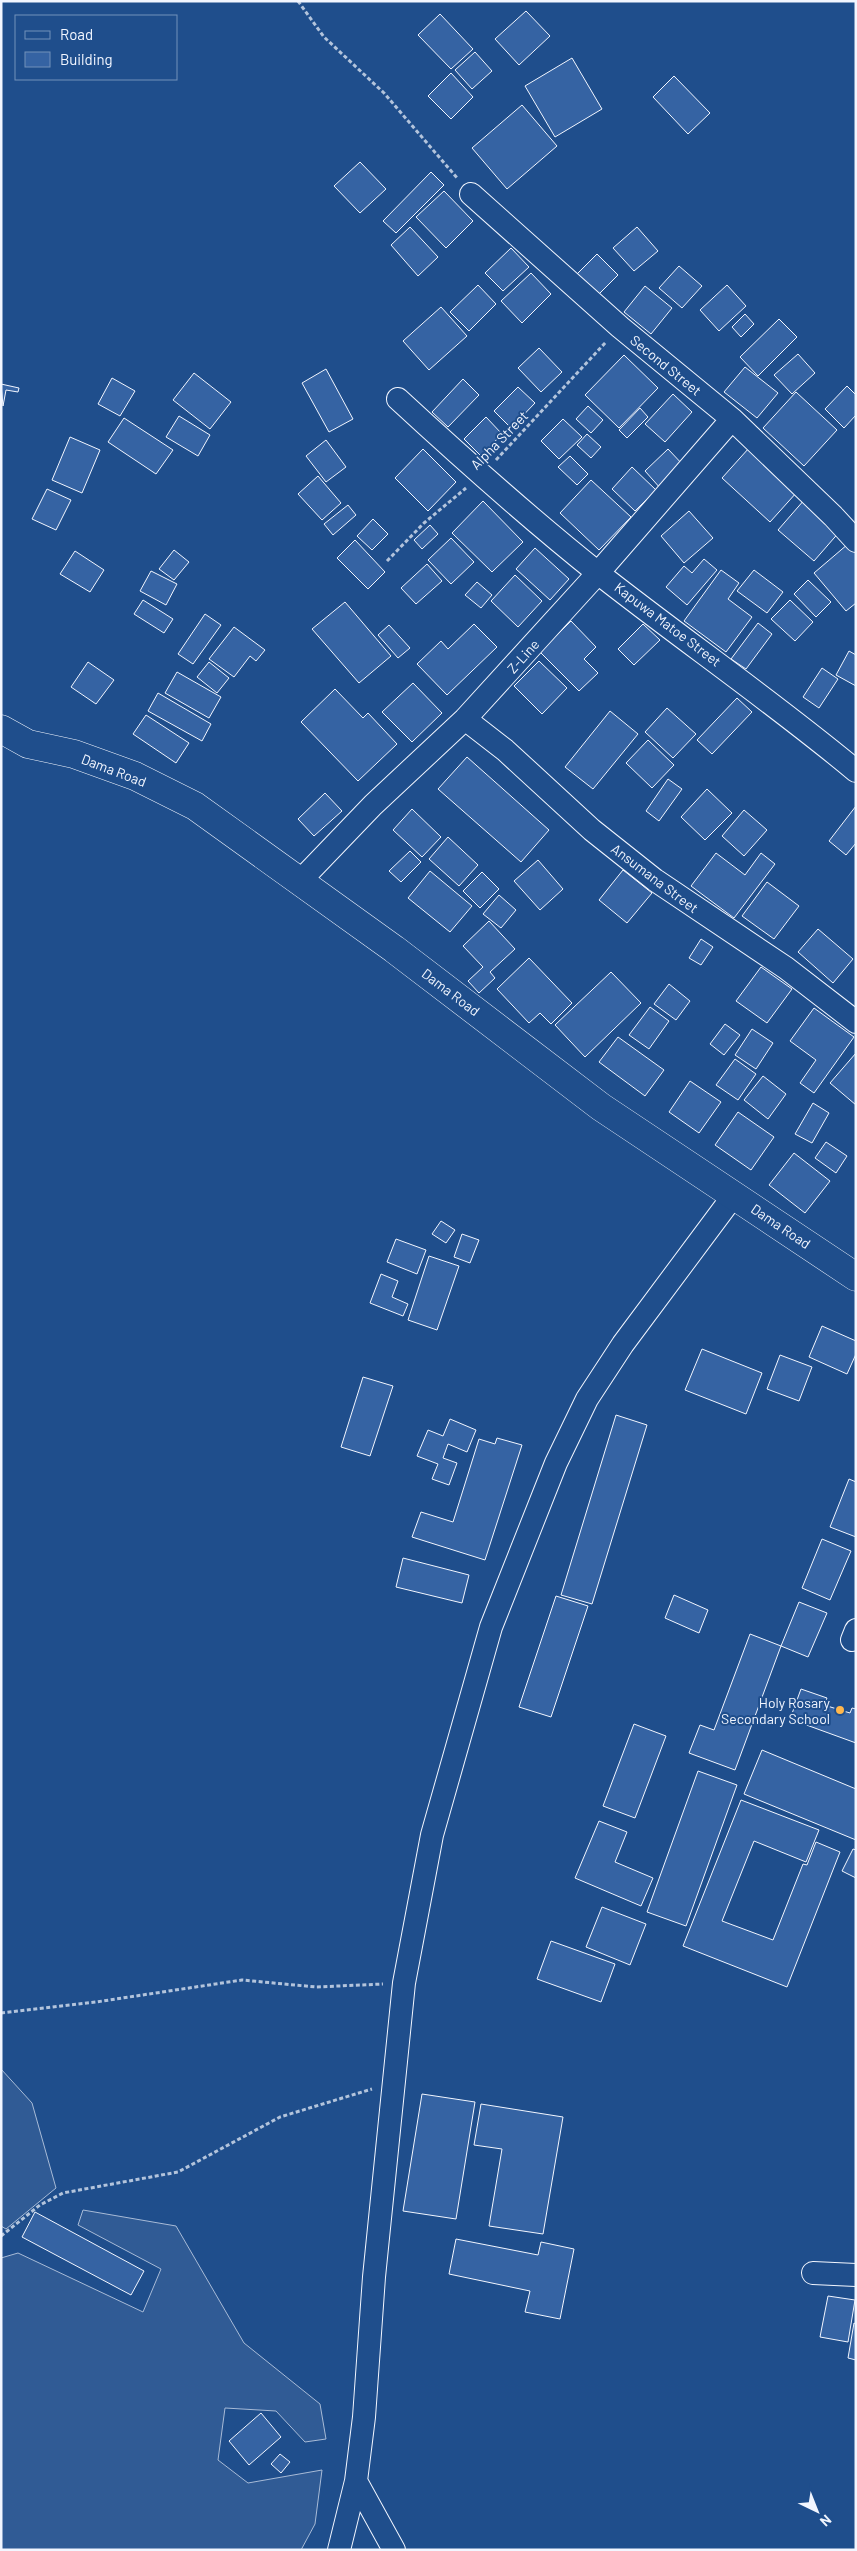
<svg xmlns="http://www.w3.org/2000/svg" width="857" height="2551" viewBox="0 0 857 2551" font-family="Barlow,sans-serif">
<rect width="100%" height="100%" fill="#1f4e8c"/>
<path fill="#305b95" stroke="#a8bbd7" d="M1 2069 32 2103 56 2188 6 2229 1 2226Z
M83 2210 176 2226 244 2343 320 2404 326 2439 305 2442 276 2411 225 2408 218 2460 248 2483 322 2470 315 2524 301 2550H1V2258L18 2253 143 2312 161 2269 78 2225Z"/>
<path fill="#3563a3" stroke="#f2f6ff" d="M526 11 550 36 519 65 495 39Z
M440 14 473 49 451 69 418 35Z
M475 52 492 71 472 89 455 70Z
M572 58 602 109 555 137 525 86Z
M451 73 473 97 451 119 428 96Z
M674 76 710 113 688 134 653 97Z
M522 105 557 146 507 189 472 148Z
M360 162 386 189 360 213 334 186Z
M431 172 444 185 396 233 383 221Z
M444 191 473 221 446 248 416 217Z
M410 227 438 257 418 276 391 245Z
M637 227 658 251 634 271 613 248Z
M511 248 529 267 503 291 485 273Z
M597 254 618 275 597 296 576 275Z
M679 266 702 286 682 308 659 288Z
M531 273 551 294 522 323 501 301Z
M478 285 496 304 469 331 450 312Z
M727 285 746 306 719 331 700 310Z
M645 286 672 308 651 334 624 312Z
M441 307 467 336 429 370 403 341Z
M745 314 754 324 741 337 732 327Z
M779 319 797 337 758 376 740 357Z
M539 348 562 372 541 392 518 368Z
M798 354 815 373 792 394 774 375Z
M624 355 658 388 619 428 585 395Z
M745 367 778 393 757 418 724 392Z
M326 369 353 419 329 432 302 383Z
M194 373 231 402 210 429 173 400Z
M112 378 135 391 120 416 98 404Z
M463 379 479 395 448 427 432 412Z
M1 384 19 388 18 392 6 390 3 406Z
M847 386 856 395V415L844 428 825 409Z
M518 387 535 403 511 428 494 411Z
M796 392 837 430 804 466 763 428Z
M673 394 692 412 665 442 645 424Z
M588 406 603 420 591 433 576 419Z
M640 408 648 417 627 438 619 430Z
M179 416 210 435 198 456 166 437Z
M486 417 502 434 481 456 464 439Z
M124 418 173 450 156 474 108 442Z
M563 419 582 437 559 459 541 441Z
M587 434 601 447 591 458 577 445Z
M70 437 100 450 82 493 52 480Z
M326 440 346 467 326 482 306 456Z
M749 448 797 492 770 522 722 478Z
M423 449 456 482 428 511 395 478Z
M668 449 685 467 661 489 645 471Z
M570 456 588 474 577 485 558 467Z
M632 467 656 490 635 511 612 489Z
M318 476 341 503 322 520 298 494Z
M591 480 631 517 599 550 560 513Z
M47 489 71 500 56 530 32 519Z
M805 499 841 530 814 561 778 530Z
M483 501 523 542 492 572 452 533Z
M348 505 356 515 333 535 324 524Z
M689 511 713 538 684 563 661 536Z
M373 519 388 534 372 550 357 536Z
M430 525 438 534 422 549 414 540Z
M451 538 474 562 451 584 428 560Z
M355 540 385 572 368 589 337 558Z
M848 544 856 553V603L846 611 814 573Z
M535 548 569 579 550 600 516 569Z
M174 550 189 562 174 580 159 569Z
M75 551 104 570 90 592 60 574Z
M704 559 717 570 687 605 666 587 684 566 692 573Z
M427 564 442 581 416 604 401 588Z
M721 570 739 583 728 599 752 617 726 652 684 621Z
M754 570 783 592 767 613 737 591Z
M151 571 177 584 166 605 140 591Z
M515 575 542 601 518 627 491 601Z
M808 580 831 602 816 617 794 594Z
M477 582 492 595 481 608 465 595Z
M143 600 173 619 164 633 134 614Z
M790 600 813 622 795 641 771 619Z
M345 602 391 656 359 683 312 629Z
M205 614 221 625 193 664 178 654Z
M571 621 596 647 584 659 598 673 579 691 540 652Z
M758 623 772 634 746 669 731 659Z
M474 624 497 647 447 695 417 664 441 641 448 649Z
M643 624 660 640 634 665 618 649Z
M389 625 410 648 398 658 378 635Z
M234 627 265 650 256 661 250 656 234 677 209 659Z
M849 651 856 655V686L836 675Z
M539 661 567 688 542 714 514 686Z
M88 662 114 680 96 704 71 687Z
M209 662 229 678 217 693 197 677Z
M822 668 838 679 819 708 803 697Z
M177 672 221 697 209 718 165 693Z
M413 683 442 713 412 742 382 712Z
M335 689 363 718 368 713 397 744 358 781 301 722Z
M158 693 211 724 202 741 148 711Z
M737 698 752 712 712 754 697 740Z
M667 708 696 734 673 758 645 732Z
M610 711 638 734 593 789 565 767Z
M146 715 189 743 176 763 133 734Z
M648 740 674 765 652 788 626 763Z
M467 757 549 830 521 862 438 789Z
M668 779 682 789 659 821 646 811Z
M707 789 732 813 705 840 681 817Z
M325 793 342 811 314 836 298 819Z
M856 806V843L846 855 829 841Z
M412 809 441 837 422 857 393 830Z
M744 810 767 830 744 856 722 836Z
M448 837 478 865 459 886 429 859Z
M410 851 421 862 401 882 389 871Z
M716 853 745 875 761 853 775 864 734 918 691 886Z
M538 860 563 889 540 910 514 881Z
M623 870 652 893 627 923 599 900Z
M430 871 472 906 450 932 408 898Z
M482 872 499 889 480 908 463 891Z
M767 882 799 906 774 939 742 916Z
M499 895 516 910 501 928 483 914Z
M489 921 515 949 490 972 495 978 479 993 468 981 483 967 463 946Z
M818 929 853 959 833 983 798 952Z
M701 939 713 947 701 965 689 958Z
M529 958 572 1003 551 1024 540 1013 529 1023 497 989Z
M761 967 792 989 767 1023 736 1001Z
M611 972 641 1003 585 1057 555 1025Z
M669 984 690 1001 676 1020 654 1004Z
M650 1007 669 1021 649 1049 629 1035Z
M814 1008 854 1037 814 1093 800 1083 816 1060 790 1041Z
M725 1024 740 1035 724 1055 710 1044Z
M752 1029 773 1043 756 1069 735 1055Z
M618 1037 664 1070 645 1096 599 1062Z
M856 1053V1105L830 1083Z
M735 1059 756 1074 738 1100 716 1085Z
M763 1076 786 1094 768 1119 744 1100Z
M690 1081 721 1102 699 1133 669 1112Z
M813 1103 829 1113 812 1143 795 1134Z
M738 1112 774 1137 751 1170 715 1145Z
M826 1142 847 1156 836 1173 815 1158Z
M794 1153 830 1181 805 1213 769 1185Z
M441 1221 455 1230 446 1243 432 1234Z
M462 1234 479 1240 470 1263 454 1257Z
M396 1239 426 1250 417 1274 387 1262Z
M429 1256 459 1266 437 1330 408 1320Z
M381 1274 398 1281 392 1297 408 1304 403 1316 370 1303Z
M822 1326 856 1341V1354L847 1374 809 1357Z
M702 1349 762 1373 746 1414 685 1390Z
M780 1355 812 1367 799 1401 767 1389Z
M363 1377 393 1386 370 1456 341 1447Z
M616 1415 647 1425 592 1604 561 1595Z
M450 1419 476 1430 467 1452 448 1444 443 1458 457 1463 449 1485 432 1479 438 1464 417 1456 428 1430 443 1436Z
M497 1438 522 1445 485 1560 412 1537 421 1512 453 1522 479 1439 495 1444Z
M849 1479 856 1482V1537L830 1527Z
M822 1539 851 1551 830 1600 802 1588Z
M403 1558 469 1575 462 1603 396 1587Z
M674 1595 708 1610 699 1633 665 1618Z
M556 1596 588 1606 551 1717 519 1707Z
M799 1602 827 1613 808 1657 781 1646Z
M750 1634 781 1646 735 1770 689 1753 700 1725 714 1730Z
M801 1689 827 1698 824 1705 850 1713 852 1708 856 1709V1743L790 1719Z
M634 1724 666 1736 635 1818 603 1806Z
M762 1750 856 1789V1840L744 1794Z
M698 1771 737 1785 686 1926 647 1912Z
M741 1800 819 1830 806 1862 754 1841 722 1921 773 1940 803 1864 807 1865 816 1842 840 1852 787 1987 683 1946Z
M599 1821 627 1832 615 1862 653 1878 641 1906 575 1878Z
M853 1849 856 1850V1878L842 1871Z
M602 1907 646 1924 630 1965 586 1947Z
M551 1941 615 1964 601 2002 537 1979Z
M422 2094 475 2102 456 2219 403 2211Z
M481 2104 563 2117 543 2234 489 2226 502 2149 474 2145Z
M35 2212 144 2271 131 2295 22 2237Z
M456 2239 538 2255 541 2242 574 2249 560 2319 525 2312 530 2291 449 2274Z
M828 2296 855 2300 848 2342 820 2337Z
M854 2323 856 2324V2360L848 2358Z
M261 2413 281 2437 249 2465 229 2441Z
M280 2454 290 2462 281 2473 271 2464Z"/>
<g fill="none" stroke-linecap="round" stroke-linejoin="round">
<g stroke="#f2f6ff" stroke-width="24">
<path id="minor" d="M471 194 620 327 732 419 833 516 856 541
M398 399C463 459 529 518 598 573 683 640 772 701 856 771
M465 719 505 750 592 830 655 880 786 968 856 1022
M301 880 373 805 465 719 598 573 732 419
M852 1640 856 1630
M813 2273 856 2275
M356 2481 394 2550
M339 2550 356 2481 364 2417 374 2277 404 1983 432 1835 491 1627 556 1463 587 1399 623 1344 734 1195"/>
</g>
<g stroke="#f2f6ff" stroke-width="29">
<path id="highway" d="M1 729 28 744 74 754 135 776 195 806 394 949 601 1107 856 1277"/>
</g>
<path stroke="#b3c4dc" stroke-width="3" stroke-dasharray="4 2.5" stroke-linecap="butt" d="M298 1 324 37 384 93 458 179
M496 460 606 342
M387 561 424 523 466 488
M1 2013 96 2002 242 1980 316 1987 383 1984
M1 2236 40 2205 63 2193 178 2172 280 2117 372 2089"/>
<use href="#minor" stroke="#1f4e8c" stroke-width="22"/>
<use href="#highway" stroke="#1f4e8c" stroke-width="28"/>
</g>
<circle fill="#ffb74d" stroke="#1f4e8c" stroke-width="2" cx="840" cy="1710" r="5"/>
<g text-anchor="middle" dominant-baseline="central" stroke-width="4" stroke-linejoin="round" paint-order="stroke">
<g font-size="14" fill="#f2f6ff" stroke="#1f4e8c">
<text transform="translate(666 365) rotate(39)">Second Street</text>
<text transform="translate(499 440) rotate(-46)">Alpha Street</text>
<text transform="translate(668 624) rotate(37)">Kapuwa Matoe Street</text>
<text transform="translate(523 656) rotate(-48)">Z-Line</text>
<text transform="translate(114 770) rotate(21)">Dama Road</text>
<text transform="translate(655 878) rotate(37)">Ansumana Street</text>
<text transform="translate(451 992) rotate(37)">Dama Road</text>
<text transform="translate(781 1226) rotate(34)">Dama Road</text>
</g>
<g font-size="14" fill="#f2f6ff" stroke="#1f4e8c" text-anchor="end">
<text x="830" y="1702">Holy Rosary<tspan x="830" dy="16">Secondary School</tspan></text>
</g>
</g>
<rect width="857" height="2551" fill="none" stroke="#f2f6ff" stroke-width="5"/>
<rect x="15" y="15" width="162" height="65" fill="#1f4e8c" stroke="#7391ba"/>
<rect x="25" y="31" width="25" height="8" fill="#1f4e8c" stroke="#7391ba"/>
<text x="60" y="40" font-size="15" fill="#f2f6ff">Road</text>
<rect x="25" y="52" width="25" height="15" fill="#3563a3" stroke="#7391ba"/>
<text x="60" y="65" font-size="15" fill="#f2f6ff">Building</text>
<g transform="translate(817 2511) rotate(137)" stroke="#1f4e8c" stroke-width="4" paint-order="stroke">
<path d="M0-4L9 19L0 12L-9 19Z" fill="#f2f6ff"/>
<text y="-8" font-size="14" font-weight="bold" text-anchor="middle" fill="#f2f6ff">N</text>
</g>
</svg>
